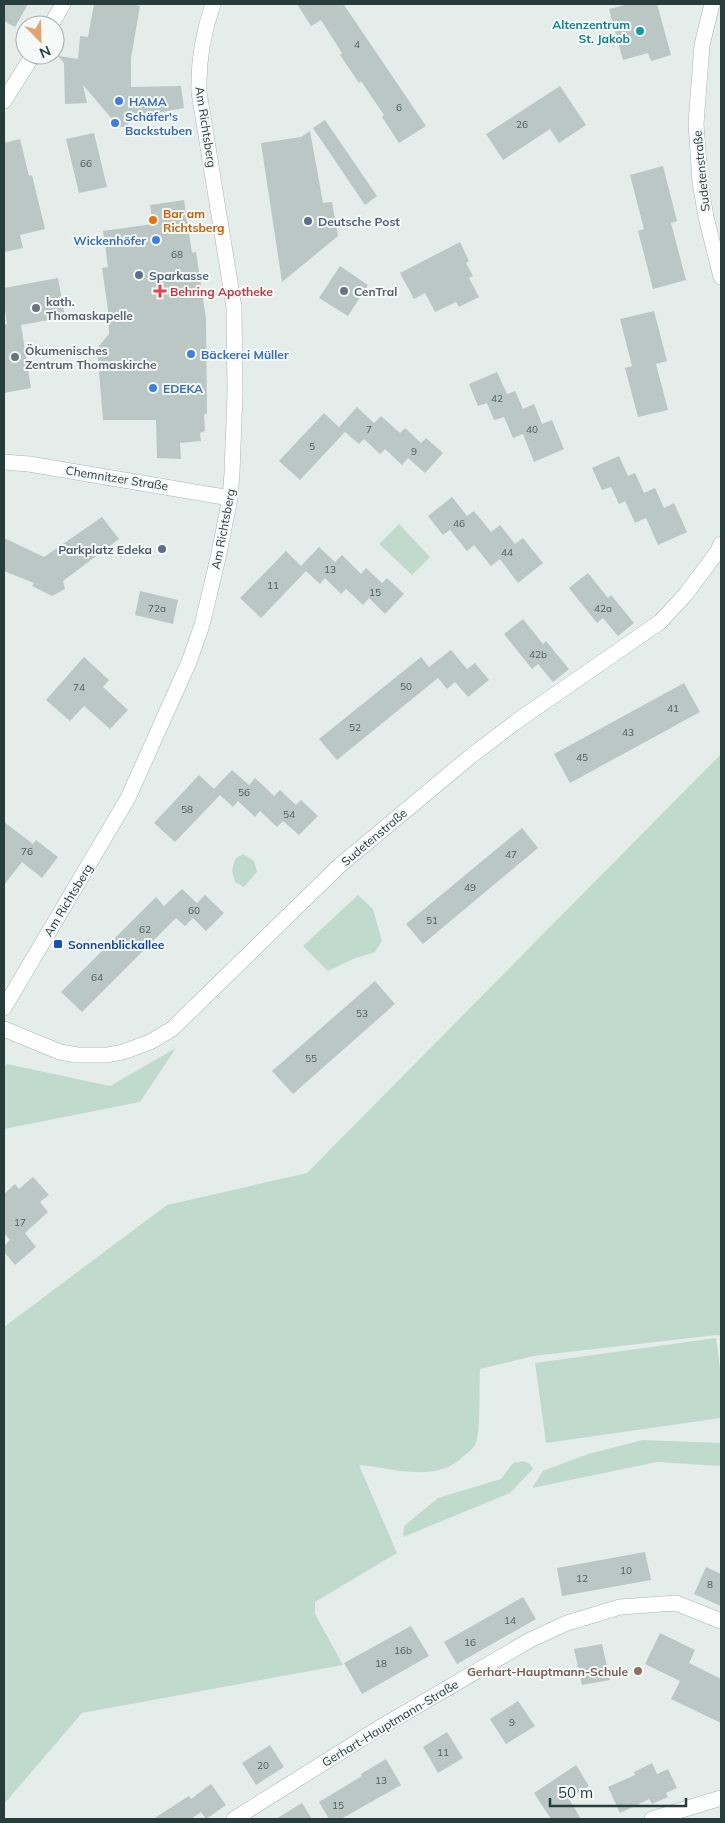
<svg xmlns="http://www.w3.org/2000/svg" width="725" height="1823" viewBox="0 0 725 1823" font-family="Mulish,sans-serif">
<rect width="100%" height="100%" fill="#e5edeb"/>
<path fill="#c0dbcd" d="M399 524 430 557 412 575 379 544Z
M721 754V1336L717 1335 533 1356 480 1369C479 1385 481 1434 475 1445 473 1449 467 1453 464 1456 435 1484 395 1468 359 1465L397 1553 315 1602V1614L343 1665 82 1713 4 1804V1327L167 1205 307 1173Z
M243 854 254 861 257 872 244 887 235 882 232 870 235 859Z
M358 895 373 909 382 941 375 952 353 959 328 971 303 946Z
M176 1048 140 1102 4 1129V1067L7 1064 110 1086Z
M716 1338 721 1376V1418L546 1443 535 1363Z
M643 1440 721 1443V1466L657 1462 532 1488 543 1471 588 1454Z
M523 1461 530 1464 533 1469 510 1493 403 1537 404 1526 438 1498 501 1479 513 1463Z"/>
<path fill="#bac7c4" d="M4 4H28L15 27 4 21Z
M94 4H131L140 6 131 58V87L181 86 184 108 134 117 135 118 130 119 128 124 123 127 118 126 83 85 87 103 65 104 64 63 58 56 78 59 80 36 88 37Z
M297 4H345L335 10 344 5 426 126 399 143 382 117 384 115 361 81 359 83 340 55 342 53 321 20 311 26Z
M629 4H657L671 55 651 61 648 53 623 60 609 9Z
M560 86 586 125 559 143 550 129 503 160 486 134Z
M325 120 377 196 365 205 313 128Z
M310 131 323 203 332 202 338 236 282 282 261 143 301 137Z
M94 133 107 187 79 193 66 139Z
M20 139 29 176 32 175 45 229 20 235 23 248 4 252V143Z
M663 166 677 221 671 223 686 280 653 289 638 231 644 229 630 175Z
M184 200 192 253 196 252 206 319 207 413 204 415 205 431 200 433 201 441 180 443 181 459 157 458 156 420H103L97 348 109 334 108 310 102 268 108 267 103 231 153 224 150 205Z
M460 242 469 261 466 263 473 276 469 278 479 297 459 307 456 302 435 312 425 293 414 299 400 273Z
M340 266 368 285 348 316 319 298Z
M58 278 65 317 21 325 31 388 4 393V325L7 324 4 303V288Z
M654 311 667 361 656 364 668 410 638 417 625 368 632 366 620 319Z
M497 372 507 394 515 391 523 409 534 404 542 424 552 420 564 449 534 462 523 434 513 438 504 417 494 420 487 403 478 406 469 384Z
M357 407 374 423 381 416 400 433 405 428 421 443 426 438 443 453 425 473 408 458 402 465 385 449 380 454 364 439 359 444 345 432 300 480 279 461 324 413 339 427Z
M619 456 628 476 635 473 644 493 655 488 664 508 674 503 687 532 658 545 646 518 635 523 625 501 619 504 611 487 602 490 592 468Z
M452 497 467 516 474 511 491 532 500 525 515 544 523 538 543 563 518 583 500 559 491 566 474 545 467 551 450 530 443 535 428 516Z
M102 517 119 539 63 581 65 589 52 596 32 586 34 583 4 571V538L44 557Z
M319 547 335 562 342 555 361 574 366 568 382 583 387 578 404 594 385 614 369 598 363 605 346 589 341 594 325 578 320 584 306 571 261 618 240 598 286 551 301 566Z
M588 573 608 598 611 595 634 623 618 636 603 618 597 623 569 588Z
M140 591 178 600 173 624 135 615Z
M523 619 543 644 546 641 569 669 553 682 538 664 532 669 504 634Z
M451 650 467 669 475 663 489 680 468 697 455 682 447 689 438 678 337 760 319 739 421 657 429 667Z
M84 657 109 680 103 687 128 710 110 729 84 706 70 721 46 700Z
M684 683 700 712 570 783 554 754Z
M232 770 249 785 255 778 274 796 280 790 296 805 301 800 318 816 299 835 283 821 277 827 260 811 255 817 238 801 233 807 220 795 175 842 154 823 199 775 214 789Z
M4 822 33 844 36 840 58 857 42 878 22 862 4 885Z
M522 828 538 848 423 944 406 924Z
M182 889 197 903 205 895 224 913 206 931 193 918 185 926 176 918 82 1012 61 992 156 897 164 906Z
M375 981 395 1004 293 1094 272 1071Z
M33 1177 49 1195 40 1202 48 1212 25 1233 36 1247 15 1265 4 1252V1246L10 1240 4 1233V1194L15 1184 19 1189Z
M645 1552 651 1580 562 1596 557 1568Z
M706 1567 721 1574V1606L694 1594Z
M523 1597 536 1619 457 1664 444 1642Z
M411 1626 429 1656 362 1694 344 1663Z
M660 1633 695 1650 689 1663 721 1679V1723L671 1699 680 1681 645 1664Z
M602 1644 610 1680 582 1685 574 1649Z
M518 1701 535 1726 506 1744 490 1719Z
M447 1732 463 1758 438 1773 423 1747Z
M270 1745 284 1767 256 1785 242 1763Z
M386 1759 401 1785 341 1819H329L319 1802 362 1776 361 1774Z
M652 1763 657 1774 668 1769 677 1788 666 1793 668 1797 652 1804 649 1799 620 1813 608 1787 635 1775 634 1772Z
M576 1765 589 1786 569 1799 581 1819H551L534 1793Z
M211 1784 226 1805 206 1819 201 1812 191 1819H153L189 1796 191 1799Z
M302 1803 312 1819H276Z"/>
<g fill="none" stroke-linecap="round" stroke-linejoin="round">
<g stroke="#a8b5b3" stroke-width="16">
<path id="minor" d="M712 4 702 45 696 124 700 182 706 217 721 277
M51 25 63 4
M4 101 33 55
M4 462 29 464 230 498
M4 1008 128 798 189 662 202 625 218 558 230 498 232 473 235 393 234 307 199 92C198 62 203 33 213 4
M4 1029 60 1052 77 1055H107L123 1052 150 1042 172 1029 339 866 471 756 517 721 660 622 686 594 718 551 721 544
M234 1819 379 1728 530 1640 567 1623 620 1607 676 1603 721 1621
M652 1819 721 1798"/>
</g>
<use href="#minor" stroke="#fff" stroke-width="15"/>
</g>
<circle fill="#0f9aa8" stroke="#f5f9f8" stroke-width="2" cx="640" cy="31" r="5"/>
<g fill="#3f7fe0" stroke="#f5f9f8" stroke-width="2">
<circle cx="119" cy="101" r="5"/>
<circle cx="115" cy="123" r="5"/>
<circle cx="156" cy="240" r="5"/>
<circle cx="191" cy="354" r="5"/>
<circle cx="153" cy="388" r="5"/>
</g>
<circle fill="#e8710a" stroke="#f5f9f8" stroke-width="2" cx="153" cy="220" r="5"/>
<g fill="#5c6f8a" stroke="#f5f9f8" stroke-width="2">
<circle cx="308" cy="221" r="5"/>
<circle cx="139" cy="275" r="5"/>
<circle cx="162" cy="549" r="5"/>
</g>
<path fill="#e0444e" stroke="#f5f9f8" stroke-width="2" d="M157.5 283.5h5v5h5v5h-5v5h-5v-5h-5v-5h5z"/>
<g fill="#6b7280" stroke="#f5f9f8" stroke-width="2">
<circle cx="344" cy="291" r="5"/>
<circle cx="36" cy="308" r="5"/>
<circle cx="15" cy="357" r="5"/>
</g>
<rect fill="#1a4fb4" stroke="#f5f9f8" stroke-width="2" x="53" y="939" width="10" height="10" rx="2.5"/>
<circle fill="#8d6e63" stroke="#f5f9f8" stroke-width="2" cx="638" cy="1671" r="5"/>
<g text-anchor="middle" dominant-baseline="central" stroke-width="4" stroke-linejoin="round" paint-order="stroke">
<g font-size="10" fill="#4b605d">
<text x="357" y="44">4</text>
<text x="399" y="107">6</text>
<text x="522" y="124">26</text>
<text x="86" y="163">66</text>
<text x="177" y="254">68</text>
<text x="497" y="398">42</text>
<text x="369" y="429">7</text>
<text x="532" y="429">40</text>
<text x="312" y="446">5</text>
<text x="414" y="451">9</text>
<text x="459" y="523">46</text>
<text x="507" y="552">44</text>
<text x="330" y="569">13</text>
<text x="273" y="585">11</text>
<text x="375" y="592">15</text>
<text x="157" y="608">72a</text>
<text x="603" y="608">42a</text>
<text x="538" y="654">42b</text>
<text x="406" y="686">50</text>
<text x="79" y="687">74</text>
<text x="673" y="708">41</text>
<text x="355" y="727">52</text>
<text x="628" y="732">43</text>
<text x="582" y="757">45</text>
<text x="244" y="792">56</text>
<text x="187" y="809">58</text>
<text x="289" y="814">54</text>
<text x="27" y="851">76</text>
<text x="511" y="854">47</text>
<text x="470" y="887">49</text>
<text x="194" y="910">60</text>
<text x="432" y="920">51</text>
<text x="145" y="929">62</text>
<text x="97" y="977">64</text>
<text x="362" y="1013">53</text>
<text x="311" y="1058">55</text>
<text x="20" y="1222">17</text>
<text x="626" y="1570">10</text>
<text x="582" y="1578">12</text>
<text x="710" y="1584">8</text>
<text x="510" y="1620">14</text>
<text x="470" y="1642">16</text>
<text x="403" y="1650">16b</text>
<text x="381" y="1663">18</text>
<text x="512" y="1722">9</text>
<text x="443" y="1752">11</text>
<text x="263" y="1765">20</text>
<text x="381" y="1780">13</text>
<text x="338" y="1805">15</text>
</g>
<g font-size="12" font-weight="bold" fill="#0d838f" stroke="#f5f9f8" text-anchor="end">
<text x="630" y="24">Altenzentrum<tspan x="630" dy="14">St. Jakob</tspan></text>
</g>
<g font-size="12" font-weight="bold" fill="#366cbe" stroke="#f5f9f8" text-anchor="start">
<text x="129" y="101">HAMA</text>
<text x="125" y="116">Schäfer's<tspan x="125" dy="14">Backstuben</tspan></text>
<text x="146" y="240" text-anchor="end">Wickenhöfer</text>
<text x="201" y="354">Bäckerei Müller</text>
<text x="163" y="388">EDEKA</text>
</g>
<g font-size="12" fill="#263d3b" stroke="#f5f9f8">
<text transform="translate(206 127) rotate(81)">Am Richtsberg</text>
<text transform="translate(701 171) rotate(-96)">Sudetenstraße</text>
<text transform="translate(117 478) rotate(9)">Chemnitzer Straße</text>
<text transform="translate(223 529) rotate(-79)">Am Richtsberg</text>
<text transform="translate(374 837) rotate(-40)">Sudetenstraße</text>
<text transform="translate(68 900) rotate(-59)">Am Richtsberg</text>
<text transform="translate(390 1723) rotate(-31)">Gerhart-Hauptmann-Straße</text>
</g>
<g font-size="12" font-weight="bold" fill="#c56008" stroke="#f5f9f8" text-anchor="start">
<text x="163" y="213">Bar am<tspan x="163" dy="14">Richtsberg</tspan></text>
</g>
<g font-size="12" font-weight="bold" fill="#4e5e75" stroke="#f5f9f8" text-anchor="start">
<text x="318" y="221">Deutsche Post</text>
<text x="149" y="275">Sparkasse</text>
<text x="152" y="549" text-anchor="end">Parkplatz Edeka</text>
</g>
<g font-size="12" font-weight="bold" fill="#be3a42" stroke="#f5f9f8" text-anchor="start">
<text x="170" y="291">Behring Apotheke</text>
</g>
<g font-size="12" font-weight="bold" fill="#5b616d" stroke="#f5f9f8" text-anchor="start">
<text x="354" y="291">CenTral</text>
<text x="46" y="301">kath.<tspan x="46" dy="14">Thomaskapelle</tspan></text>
<text x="25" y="350">Ökumenisches<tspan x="25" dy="14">Zentrum Thomaskirche</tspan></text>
</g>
<g font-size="12" font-weight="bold" fill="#164399" stroke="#f5f9f8" text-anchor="start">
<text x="68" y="944">Sonnenblickallee</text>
</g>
<g font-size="12" font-weight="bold" fill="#785e54" stroke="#f5f9f8" text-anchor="end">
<text x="628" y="1671">Gerhart-Hauptmann-Schule</text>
</g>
</g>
<rect width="725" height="1823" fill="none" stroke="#263d3b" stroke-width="10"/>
<g transform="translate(40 40) rotate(157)"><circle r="24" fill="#f5f9f8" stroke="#a2aeac"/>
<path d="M0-4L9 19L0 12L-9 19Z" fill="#e3a16c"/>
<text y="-8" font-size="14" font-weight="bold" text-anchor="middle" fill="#263d3b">N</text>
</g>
<path d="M550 1798v8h136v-8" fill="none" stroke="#263d3b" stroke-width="2.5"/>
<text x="558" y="1798" font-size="15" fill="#263d3b" stroke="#f5f9f8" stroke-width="4" paint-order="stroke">50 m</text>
</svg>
